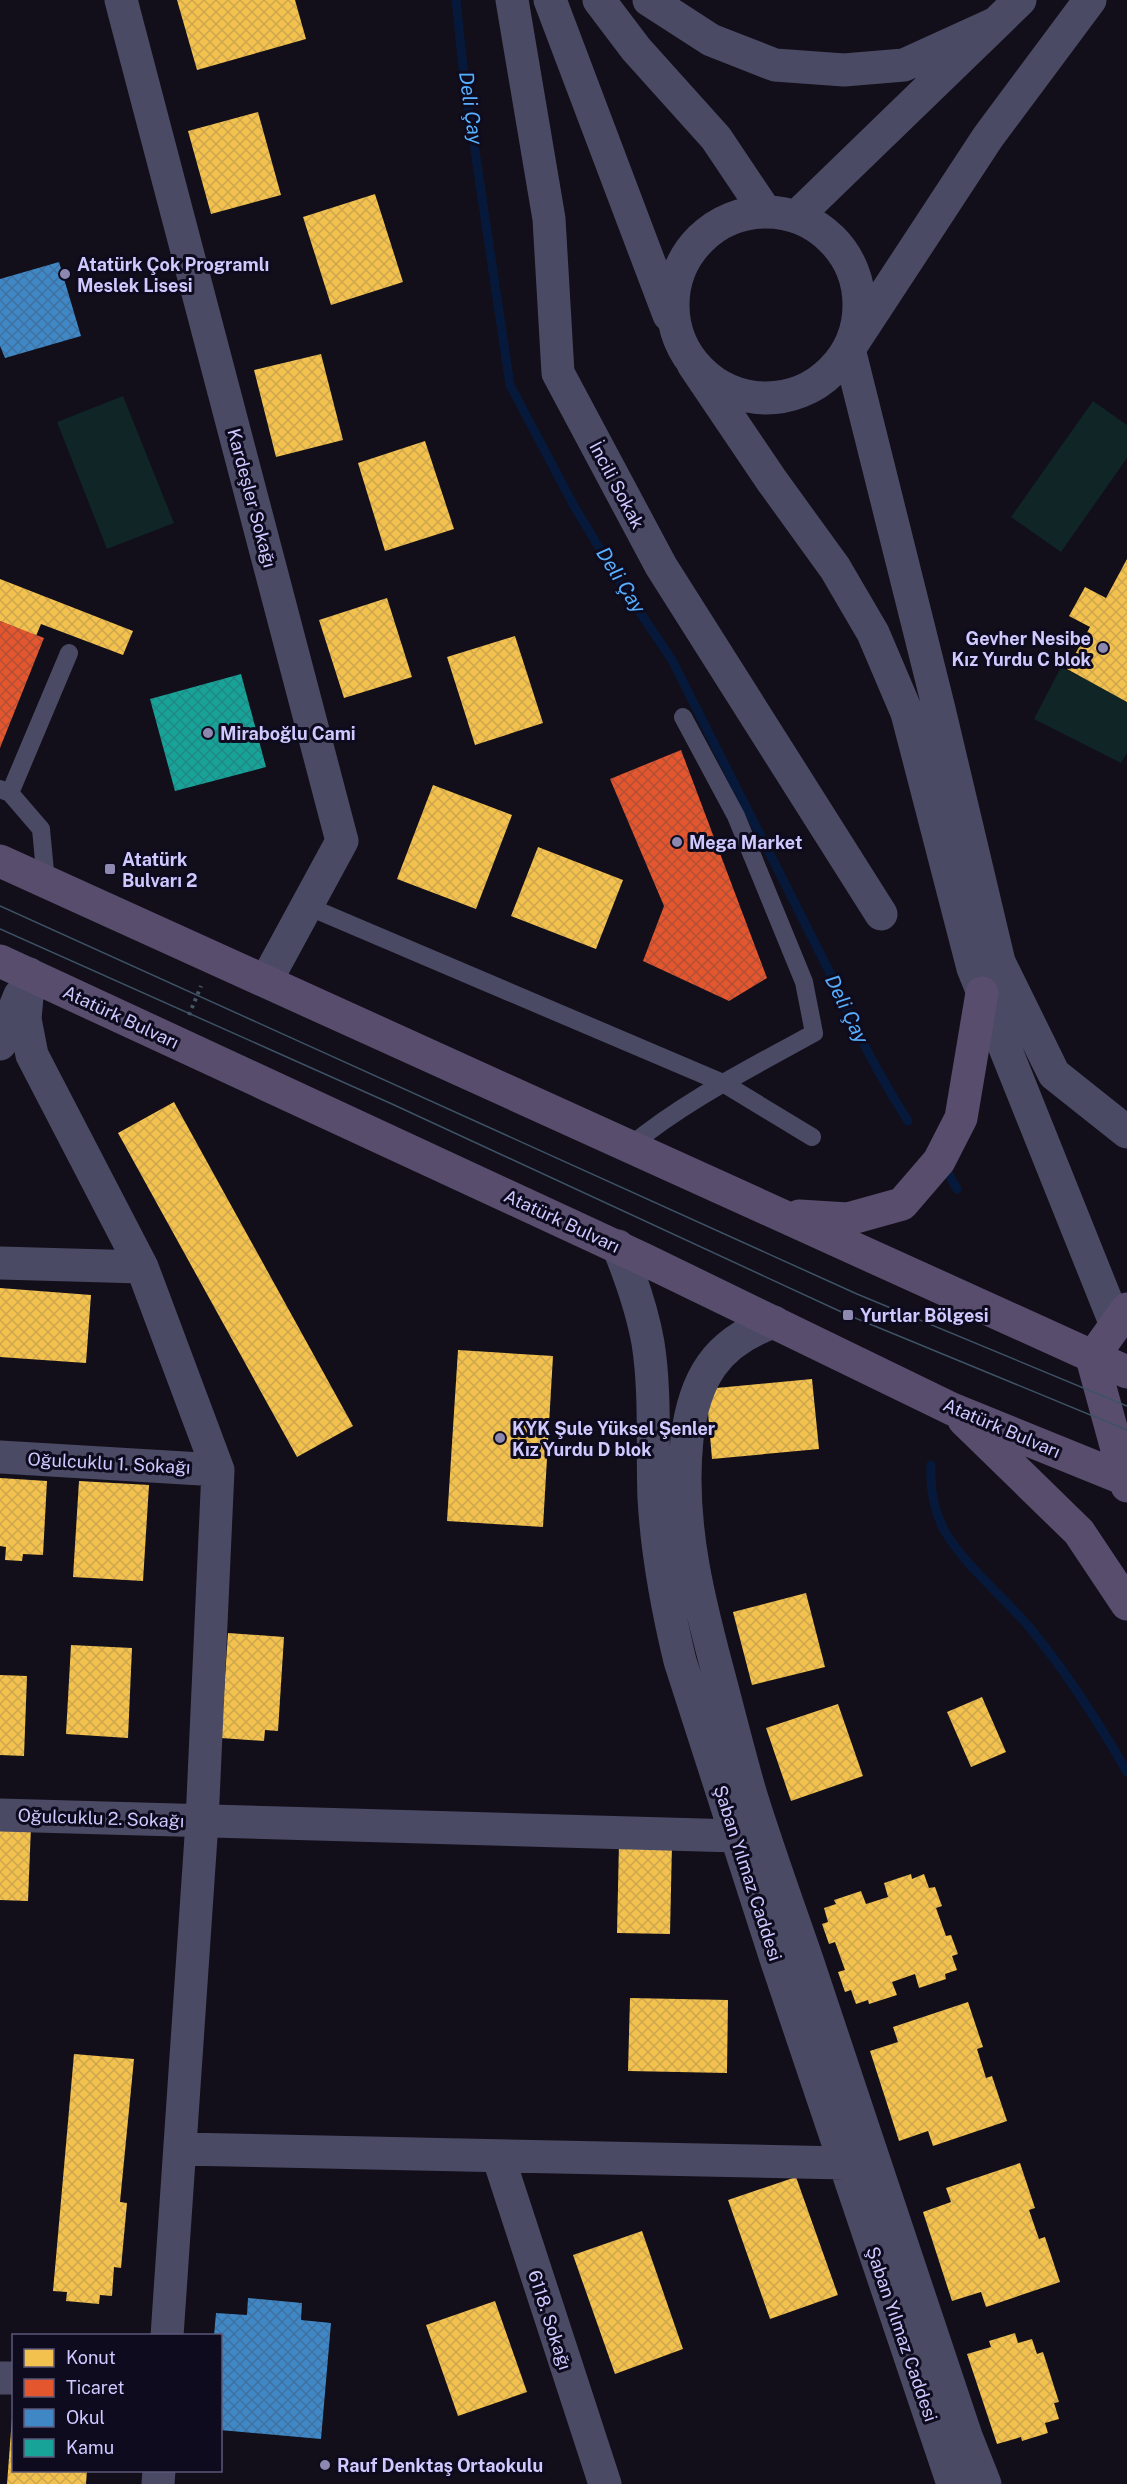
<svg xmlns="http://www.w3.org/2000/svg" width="1127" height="2484" viewBox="0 0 1127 2484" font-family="'Public Sans',sans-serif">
<defs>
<pattern id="homes-cross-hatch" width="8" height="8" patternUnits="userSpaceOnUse" patternTransform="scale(1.5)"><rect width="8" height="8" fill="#f2c14e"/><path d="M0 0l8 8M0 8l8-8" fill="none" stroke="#cea64e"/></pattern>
<pattern id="shops-cross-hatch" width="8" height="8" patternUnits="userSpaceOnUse" patternTransform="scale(1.5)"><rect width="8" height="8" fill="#e4572e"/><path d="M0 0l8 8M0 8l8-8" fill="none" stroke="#b24f37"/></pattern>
<pattern id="schools-cross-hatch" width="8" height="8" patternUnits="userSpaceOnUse" patternTransform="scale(1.5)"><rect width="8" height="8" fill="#3f88c5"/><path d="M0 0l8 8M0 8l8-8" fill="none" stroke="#3f71a1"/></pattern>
<pattern id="public-cross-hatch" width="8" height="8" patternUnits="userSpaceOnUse" patternTransform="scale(1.5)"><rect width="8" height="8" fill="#17a398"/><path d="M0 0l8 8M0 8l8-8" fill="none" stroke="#218985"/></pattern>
</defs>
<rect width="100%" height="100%" fill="#120f1a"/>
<path fill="#0f2526" d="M123 396 174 523 107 549 57 422Z
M1093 401 1127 425V458L1061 552 1011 517Z
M1061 667 1127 700V753L1121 763 1034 719Z"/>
<path fill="url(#homes-cross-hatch)" d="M177 0H295L306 39 197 70Z
M258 112 281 195 211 214 188 131Z
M375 194 403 282 331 305 303 217Z
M321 354 343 440 276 457 254 370Z
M425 441 454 529 385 551 358 463Z
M1127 559V702L1067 669 1090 627 1069 616 1085 587 1106 598Z
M0 579 133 631 123 655 41 624 36 636 0 621Z
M387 598 412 677 344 698 319 620Z
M515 636 543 723 475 745 447 657Z
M433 785 512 815 476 909 397 879Z
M538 847 623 880 596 949 511 916Z
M174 1102 353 1426 297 1457 118 1133Z
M0 1288 91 1295 86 1363 0 1357Z
M458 1350 553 1356 543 1527 447 1521Z
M812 1379 819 1449 712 1459 706 1389Z
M0 1478 47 1481 43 1555 23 1554 22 1561 5 1560 6 1547 0 1546Z
M79 1481 149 1485 143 1581 73 1577Z
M806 1593 825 1667 752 1685 733 1612Z
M228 1633 284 1637 278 1731 265 1730 264 1741 221 1738Z
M71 1645 132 1648 128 1738 66 1734Z
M0 1675 27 1676 24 1756 0 1755Z
M982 1697 1006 1752 971 1767 947 1712Z
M838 1704 863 1776 791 1801 766 1728Z
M0 1825 31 1826 28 1901 0 1900Z
M619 1843 672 1844 670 1934 617 1933Z
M911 1874 912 1879 924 1874 929 1888 935 1887 942 1906 936 1908 946 1936 951 1935 958 1954 952 1956 957 1970 945 1974 946 1979 919 1988 915 1974 892 1982 897 1995 869 2004 868 2000 856 2004 851 1990 845 1992 838 1972 845 1970 835 1942 829 1944 822 1924 828 1922 824 1908 836 1904 834 1900 861 1891 866 1904 888 1897 884 1883Z
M630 1998 728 2000 727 2073 628 2071Z
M968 2002 983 2047 977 2049 986 2078 992 2076 1007 2121 933 2146 928 2131 899 2141 870 2051 898 2042 893 2027Z
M74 2054 134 2059 120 2202 127 2203 121 2268 114 2267 112 2296 100 2295 99 2304 66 2301 67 2292 53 2291Z
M1020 2163 1035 2208 1029 2210 1039 2239 1045 2237 1060 2282 986 2307 981 2292 952 2301 923 2212 951 2202 946 2188Z
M796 2177 838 2295 770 2319 728 2200Z
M642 2231 683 2349 615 2374 573 2255Z
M495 2301 527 2392 458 2416 426 2325Z
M1015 2333 1018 2343 1032 2339 1037 2354 1043 2352 1059 2402 1054 2403 1059 2419 1045 2423 1048 2433 1022 2441 1021 2437 997 2444 967 2354 991 2347 989 2341Z
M12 2418 14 2470H87L86 2484H7Z"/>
<path fill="url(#shops-cross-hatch)" d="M0 621 44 638 0 748Z
M681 750 767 978 729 1001 643 961 664 906 610 779Z"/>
<path fill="url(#schools-cross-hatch)" d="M59 262 81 336 5 358 0 346V279Z
M248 2298 302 2303 301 2320 331 2323 321 2439 220 2430V2336H214L216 2313 247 2315Z"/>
<path fill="url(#public-cross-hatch)" d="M241 674 266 767 175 791 150 699Z"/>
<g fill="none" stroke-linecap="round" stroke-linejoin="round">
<path stroke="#07193a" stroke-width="9" d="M456 0 464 77 510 385 574 506 621 584 672 660 834 981C856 1032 878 1074 908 1121
M948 1173 957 1189
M931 1465C930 1487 933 1508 943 1528 961 1562 1004 1597 1030 1628 1067 1673 1098 1721 1127 1772"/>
<path stroke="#465665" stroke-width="4" stroke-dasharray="3 4.5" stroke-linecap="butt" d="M189 1015 201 986"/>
<path stroke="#4b4a64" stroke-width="18" d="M0 789 10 793 41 829 46 882
M10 793 69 653
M307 906 723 1083 812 1137
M629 1147C684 1101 751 1068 814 1033L804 982 736 816 683 717"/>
<path stroke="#4b4a64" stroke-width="33" d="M121 0 342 841 266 981
M512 0 549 219 558 373 661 566 881 914
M29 974 25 1019 32 1055 142 1267 218 1470 202 1822 167 2336
M0 1044 20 995
M618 1246C631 1278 642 1309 648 1343 656 1394 652 1447 654 1498 657 1554 667 1607 680 1661L776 1959 953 2484
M0 1263 142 1267
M774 1322C716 1342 694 1379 687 1439 678 1524 700 1606 722 1687 731 1722 740 1757 750 1792 767 1847 787 1902 806 1957 860 2116 913 2276 966 2436L985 2484
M0 1457 218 1470
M0 1815 737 1836
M180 2149 845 2163
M498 2156 605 2484
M0 2378H14
M158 2484 159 2470"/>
<path stroke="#4b4a64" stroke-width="33" d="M550 0 669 315
M599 0 636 49 716 138 765 211
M649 0 711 40 775 65 844 70 904 65 994 24
M1090 0 988 137 849 349 939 709 999 962 1054 1074 1127 1132
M673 305a93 93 0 1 1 186 0a93 93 0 1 1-186 0Z
M797 216 1020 0
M693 364 772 481 835 568 873 633 907 713 973 968 1116 1325"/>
<path stroke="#594d6d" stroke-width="33" d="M0 861 1127 1372
M0 961 643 1259 952 1409 1127 1480
M799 1216 848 1219 902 1204 939 1161 961 1118 982 993
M1127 1309 1092 1358 1127 1486
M964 1420 1079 1532 1127 1604"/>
<path stroke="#3d5365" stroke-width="1.5" d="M0 906 857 1294 1127 1406
M0 929 392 1104 848 1315 1127 1430"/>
</g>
<g fill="#8d88af" stroke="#0e0b1f" stroke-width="2">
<circle cx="65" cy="274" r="6"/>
<circle cx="1103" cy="648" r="6"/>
<circle cx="208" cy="733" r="6"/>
<circle cx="677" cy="842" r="6"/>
<rect x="104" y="863" width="12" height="12" rx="3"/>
<rect x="842" y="1309" width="12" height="12" rx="3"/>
<circle cx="500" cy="1438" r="6"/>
<circle cx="325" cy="2465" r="6"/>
</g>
<g text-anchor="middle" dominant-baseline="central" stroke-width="6" stroke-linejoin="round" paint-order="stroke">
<g font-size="18" font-weight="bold" fill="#cfc9ff" stroke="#0e0b1f" text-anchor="start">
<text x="77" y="264">Atatürk Çok Programlı<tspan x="77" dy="21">Meslek Lisesi</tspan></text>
<text x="1091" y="638" text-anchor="end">Gevher Nesibe<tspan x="1091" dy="21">Kız Yurdu C blok</tspan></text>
<text x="220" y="733">Miraboğlu Cami</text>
<text x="689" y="842">Mega Market</text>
<text x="122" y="859">Atatürk<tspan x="122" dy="21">Bulvarı 2</tspan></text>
<text x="860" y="1315">Yurtlar Bölgesi</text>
<text x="512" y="1428">KYK Şule Yüksel Şenler<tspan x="512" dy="21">Kız Yurdu D blok</tspan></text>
<text x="337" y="2465">Rauf Denktaş Ortaokulu</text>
</g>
<g font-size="18" fill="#cfc9ff" stroke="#0e0b1f">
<text transform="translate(617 485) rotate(62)">İncili Sokak</text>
<text transform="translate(252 498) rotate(75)">Kardeşler Sokağı</text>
<text transform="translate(121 1017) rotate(25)">Atatürk Bulvarı</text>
<text transform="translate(562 1221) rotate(25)">Atatürk Bulvarı</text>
<text transform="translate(1002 1428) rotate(23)">Atatürk Bulvarı</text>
<text transform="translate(109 1463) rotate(3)">Oğulcuklu 1. Sokağı</text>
<text transform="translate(101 1818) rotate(2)">Oğulcuklu 2. Sokağı</text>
<text transform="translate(748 1873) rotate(72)">Şaban Yılmaz Caddesi</text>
<text transform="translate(550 2320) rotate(72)">6118. Sokağı</text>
<text transform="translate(902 2334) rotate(71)">Şaban Yılmaz Caddesi</text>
</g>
<g font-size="20" font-style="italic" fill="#57b0ff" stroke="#0e0b1f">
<text transform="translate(471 108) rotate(82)">Deli Çay</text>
<text transform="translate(621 580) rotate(58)">Deli Çay</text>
<text transform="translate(847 1009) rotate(64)">Deli Çay</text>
</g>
</g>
<rect x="12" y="2334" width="210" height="138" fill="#0e0b1f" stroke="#5b5779" stroke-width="1.5"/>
<rect x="24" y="2349" width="30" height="18" fill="#f2c14e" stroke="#5b5779" stroke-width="1.5"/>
<text x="66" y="2364" font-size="18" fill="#cfc9ff">Konut</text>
<rect x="24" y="2379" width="30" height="18" fill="#e4572e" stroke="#5b5779" stroke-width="1.5"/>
<text x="66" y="2394" font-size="18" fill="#cfc9ff">Ticaret</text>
<rect x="24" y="2409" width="30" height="18" fill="#3f88c5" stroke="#5b5779" stroke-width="1.5"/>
<text x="66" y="2424" font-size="18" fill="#cfc9ff">Okul</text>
<rect x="24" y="2439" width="30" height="18" fill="#17a398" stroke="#5b5779" stroke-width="1.5"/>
<text x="66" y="2454" font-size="18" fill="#cfc9ff">Kamu</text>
</svg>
